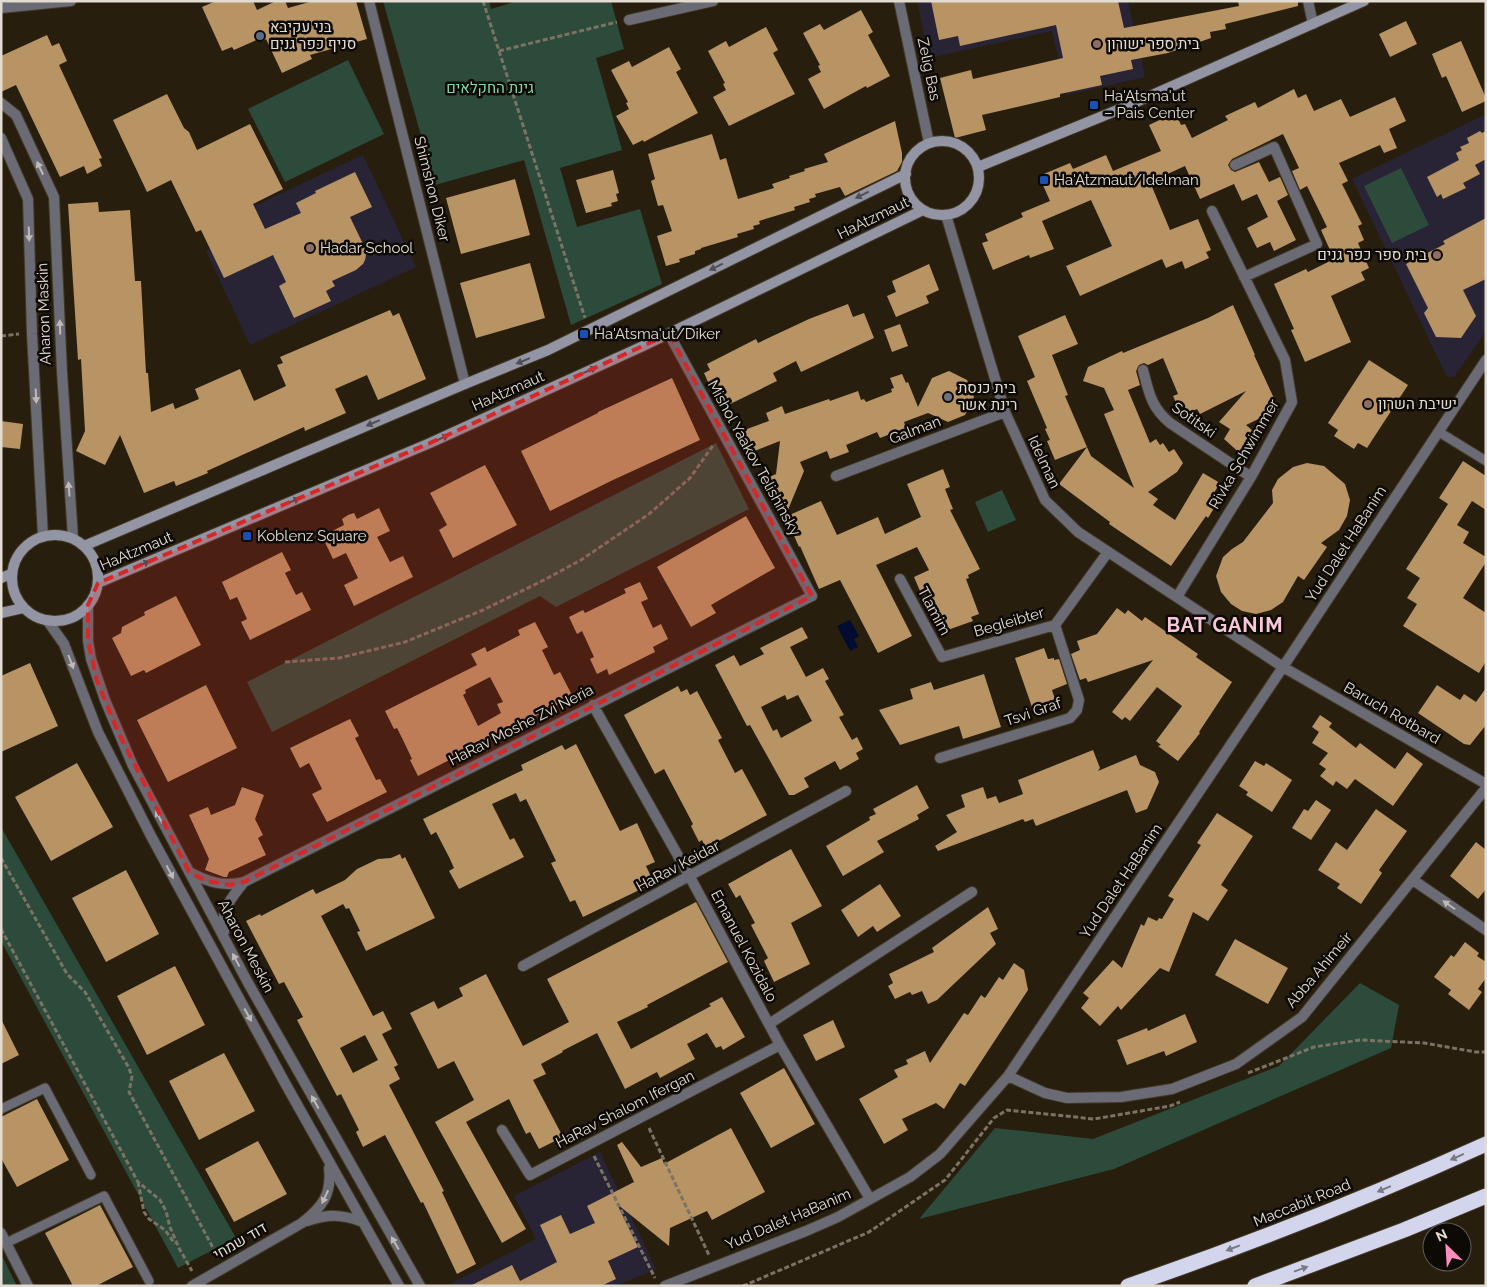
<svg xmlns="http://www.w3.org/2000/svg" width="1487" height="1287" viewBox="0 0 1487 1287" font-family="Raleway,Heebo,sans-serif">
<rect width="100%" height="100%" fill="#281e0e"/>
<path fill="#282435" d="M917 1H1128L1145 77 1067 95 1052 31 929 58Z
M1486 114V331L1454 377H1447L1352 179Z
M363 155 416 267 250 345 206 251 221 244 212 226Z
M600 1152 656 1269 616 1286H453L452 1283 536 1239 514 1196Z"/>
<path fill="#2c4b3a" d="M383 1H489L491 9 517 1H611L624 49 596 58 622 150 560 168 577 227 640 209 662 284 571 325 524 160 435 185Z
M348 60 384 134 285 182 248 109Z
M1401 168 1429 225 1392 243 1364 186Z
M716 443 749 509 556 607 540 596 272 732 247 682Z
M1002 490 1016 520 988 532 975 502Z
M1 827 236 1238 178 1268 1 941Z
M1360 983 1399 1005 1391 1048 1114 1169 919 1219 995 1128 1093 1139 1279 1066Z
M1 1254 17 1286H1Z"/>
<path fill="#000c31" d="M850 620 859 636 854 639 858 647 850 651 837 626Z"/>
<path fill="#b89363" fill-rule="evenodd" d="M216 1H253L257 10 276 1H285L288 8 313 1H356L367 39 310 55 312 59 282 73 266 39 263 41 261 38 234 50 232 47 222 51 202 7Z
M931 1H1118L1124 28 1239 6 1238 1H1298V6L1225 24 1226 29 1210 32 1211 38 1168 53 1131 60 1133 69 1100 76 1102 85 1060 94V97L982 115 986 130 955 138 940 78 971 70 973 79 1063 58 1056 25 960 46 958 36 939 40Z
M861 10 873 32 868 35 890 76 867 88 866 86 824 109 808 79 821 72 818 66 820 65 803 33 820 24 824 30Z
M1406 21 1417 44 1390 57 1379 34Z
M766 27 778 50 773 53 795 94 729 126 713 97 726 90 723 84 725 83 708 51 726 41 729 47Z
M47 35 52 46 59 43 67 61 59 65 102 158 99 159 102 166 87 174 84 166 60 177 16 85 1 92V56Z
M1461 41 1486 98V101L1462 112 1446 76 1442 78 1432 54Z
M669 47 681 69 676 72 698 113 644 142 643 140 633 145 616 116 629 109 626 103 628 102 611 70 629 61 632 67Z
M1294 89 1298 98 1306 94 1314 111 1341 99 1350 117 1395 97 1406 121 1389 129 1397 148 1384 153 1380 145 1339 163 1348 181 1342 184 1362 224 1358 226 1364 240 1358 243 1369 268 1361 272 1365 280 1331 296 1351 342 1305 362 1291 330 1294 329 1274 284 1306 269 1308 272 1334 259 1321 230 1327 227 1307 186 1300 190 1292 171 1299 168 1283 134 1232 159 1228 165 1231 170 1235 172 1259 162 1269 182 1280 177 1288 195 1277 201 1296 240 1274 251 1270 242 1257 248 1247 228 1268 217 1257 194 1242 201 1234 184 1200 199 1185 166 1150 182 1170 230 1198 219 1211 250 1206 252 1209 258 1185 269 1182 261 1166 268 1162 259 1080 296 1066 266 1112 246 1091 200 1042 221 1054 249 1030 258 1029 255 993 270 982 243 988 241 985 234 1023 217 1021 213 1050 201 1039 176 1070 163 1073 169 1106 155 1113 171 1161 151 1149 125 1166 117 1167 120 1177 116 1181 125 1185 124 1192 138 1228 120 1225 116 1255 102 1258 108Z
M167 94 184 128 189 132 197 150 250 124 283 189 253 204 265 229 301 213 296 203 316 193 315 191 355 172 372 207 350 217 364 246 366 255 365 260 363 264 356 270 332 281 335 286 326 291 331 301 294 318 279 286 286 282 273 255 224 278 201 230 196 232 171 180 147 192 113 120Z
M895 121 902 153V162L897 171 845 196 840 187 815 194 816 197 809 199 810 202 794 207 795 210 759 221 760 224 753 226 754 229 737 234 738 237 701 248V249L695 251V254L679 259 680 262 666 266 657 236 672 231 663 205 658 206 651 181 655 179 648 154 712 134 720 160 726 158 738 199 774 188 772 184 790 178 789 176 805 171 804 169 828 162 824 154Z
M1480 131 1482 133 1486 131V159L1475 165 1480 174 1463 183 1466 188 1443 199 1441 194 1437 197 1427 177 1459 160 1456 153 1462 150 1460 147 1469 143 1467 138Z
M613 170 619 193 616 194 618 201 611 203 612 206 586 213 576 180Z
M515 179 530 235 461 254 446 198Z
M98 202 99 212 130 210 135 281H141L146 373H148L151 412 173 403 175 409 199 399 195 389 240 369 254 401 286 386 277 365 283 363 280 357 390 310 393 316 399 313 426 379 378 400 367 375 335 389 346 413 305 431 304 427 207 471 208 473 176 486 174 481 144 493 120 435 105 465 76 451 85 431 81 359 78 360 68 204Z
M1486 218V279L1463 290 1476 316 1461 338 1436 337 1424 313 1428 308 1406 264 1445 244 1443 241Z
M530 263 545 318 476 338 460 283Z
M929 264 939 290 926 296 929 303 896 317 887 296 896 292 892 281Z
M848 304 853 317 864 313 874 338 801 372 796 361 773 373 777 381 720 409 704 373 710 370 707 364 756 339 758 343 809 319Z
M1233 305 1255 355H1254L1279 409 1246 425 1260 437 1243 456 1224 439 1230 429 1219 422 1246 391 1200 414 1197 409 1182 416 1173 396 1178 394 1163 358 1148 365 1144 363 1139 365 1136 371 1140 385 1128 390 1150 443 1156 439 1160 445 1163 443 1169 452 1174 449 1183 463 1177 472 1148 492 1158 499 1153 505 1175 520 1203 473 1220 483 1212 496 1219 500 1208 518 1206 516 1171 566 1109 524 1110 522 1059 484 1087 447 1091 456 1134 488 1104 414 1114 410 1104 388 1083 381 1088 367 1122 351 1123 353 1208 318Z
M1065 315 1078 344 1052 355 1068 395 1065 396 1087 447 1055 460 1047 441 1050 440 1045 429 1047 428 1027 381 1035 377 1018 336Z
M900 324 908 346 892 352 884 330Z
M1369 360 1408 385 1367 448 1358 443 1354 449 1334 436 1338 430 1328 423Z
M949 371 967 380 974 397 965 415 948 422 928 413 904 422 906 428 880 438 877 432 846 445 849 452 830 459 827 451 800 462 804 471 785 517 821 501 837 535 878 517 885 534 921 517 907 484 943 469 950 487 945 489 953 509 950 510 980 569 968 575 969 578 966 579 979 614 971 617 973 621 942 632 928 596 923 598 914 577 929 570 917 547 876 565 912 636 878 653 840 580 819 589 800 546 799 547 776 495 772 497 765 479 776 474 780 441 747 454 739 432 769 421 766 413 782 406 785 414 829 399 830 401 858 391 861 400 864 399 866 402 892 392 891 389 894 388 890 378 902 374 906 383 908 382 918 407 932 378Z
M672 378 700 440 613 480 550 511 521 451 598 413V412Z
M1 421 23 424 20 449 1 447Z
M1463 461 1486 476V510L1472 501 1457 525 1469 532 1463 543 1486 557V562L1463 598 1486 613V661L1479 673 1403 626 1417 604 1407 598 1420 578 1406 569 1448 504 1439 498Z
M1307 463 1324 466 1345 484 1350 500 1347 516 1339 530 1321 543 1327 547 1304 580 1298 576 1283 602 1271 610 1256 614 1242 611 1231 604 1221 592 1216 576 1223 557 1232 549 1243 542 1273 503 1272 490 1278 479 1293 467Z
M485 465 517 525 453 558 439 530 447 525 430 493Z
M379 508 390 531 377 537 390 562 403 556 413 577 354 606 344 585 358 578 346 553 333 559 322 536 344 525 342 519 348 515 354 513 357 519Z
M746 516 775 568 711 605 716 613 691 627 657 567Z
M282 552 291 570 285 573 296 595 302 592 311 610 250 640 241 622 247 619 237 597 230 600 222 582Z
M640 582 648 599 641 602 653 628 661 624 668 639 653 647 655 652 609 675 607 669 597 674 590 659 594 657 582 631 577 634 569 617 583 610 585 613 626 593 624 589Z
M176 596 201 645 146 673 144 670 131 676 112 638 121 633 122 627 145 615 144 612Z
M1117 608 1125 614 1128 610 1142 621 1145 617 1198 654 1196 657 1232 682 1199 732 1200 733 1178 761 1158 746 1161 745 1156 741 1182 706 1157 687 1130 721 1125 717 1122 720 1112 712 1153 660 1088 682 1086 678 1080 680 1071 654 1080 650 1077 641 1097 634Z
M535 622 548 647 542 650 554 675 560 672 573 697 418 776 410 760 412 759 404 742 397 728 394 729 385 711 477 665 471 654 485 647 487 652 520 635 518 630ZM490 677 503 702 497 704 501 713 478 726 463 695 466 693 465 690Z
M802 627 808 638 790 647 806 677 823 668 829 679 825 681 844 715 839 717 852 740 857 737 863 749 856 753 859 759 840 770 835 761 804 778 809 787 794 795H789L750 725 747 726 715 665 734 655 740 666 764 654 760 648ZM785 695 787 700 798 695 812 721 781 738 777 729 773 731 761 707Z
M1044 648 1048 659 1054 658V660L1059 659 1067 684 1052 690 1056 702 1033 710 1015 658Z
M30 663 58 726 1 752V676Z
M984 674 1001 727 963 739 959 726 900 745 879 710 913 699 910 689 931 682 934 690Z
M206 685 237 748 168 782 137 720Z
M1437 685 1460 700 1464 694 1476 702 1486 688V725L1470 745 1464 744 1418 713Z
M678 686 681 692 687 689 690 695 697 691 722 738 718 740 735 773 742 769 767 815 706 848 702 840 699 842 691 826 693 824 664 769 655 774 624 715Z
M1320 715 1332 723 1329 727 1356 748 1360 743 1395 769 1407 752 1423 764 1393 806 1355 779 1347 789 1336 781 1333 786 1320 776 1326 769 1319 764 1328 753 1312 743 1319 732 1312 727Z
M350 719 359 736 355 738 376 780 380 779 387 792 327 822 312 794 322 789 309 763 300 768 290 748Z
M576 744 620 831 637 823 655 862 646 866 654 883 583 917 575 900 570 902 551 863 556 861 526 799 520 802 516 793 492 804 510 840 514 838 524 857 459 889 449 871 454 868 449 857 436 832 431 835 423 819 523 770 521 765 562 745 565 750Z
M1093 750 1100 768 1098 771 1136 755 1140 765 1155 772 1159 782 1147 809 1136 813 1127 790 1036 826 1033 819 1025 822 1023 819 938 851 935 846 957 832 946 815 965 807 961 795 983 787 987 799 996 796 999 803 1023 794 1018 780Z
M1255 761 1264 766 1266 763 1292 780 1272 812 1246 795 1248 792 1239 786Z
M77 763 113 827 51 861 15 797Z
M917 785 929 808 917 815 919 819 877 841 884 852 843 876 826 846 870 820 869 817 876 814 873 809Z
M242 787 264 795 255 819 263 835 258 838 266 855 229 872 227 877H224L205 870 209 859 189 815 208 807 211 815 235 805Z
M1316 800 1331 810 1311 840 1292 828 1304 809 1308 811Z
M1376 809 1407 831 1379 870 1382 873 1361 904 1337 888 1340 884 1318 870 1336 842 1347 850Z
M1217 813 1253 836 1221 885 1228 890 1208 921 1193 912 1169 972 1160 968 1121 1010 1118 1006 1100 1026 1081 1008 1089 998 1083 993 1113 960 1122 968 1141 924 1144 926 1148 917 1157 921 1159 918 1162 919 1174 899 1168 896 1201 845 1197 843Z
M1476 842 1486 850V889L1478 899 1450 876Z
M791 849 822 906 791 923 810 964 774 982 764 961 768 958 751 925 755 923 740 895 736 898 728 884Z
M400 854 402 859 405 857 435 918 366 951 357 932 360 931 349 908 346 909 343 904 321 916 373 1016 383 1011 392 1029 382 1034 398 1065 394 1067 400 1079 389 1085 444 1191 442 1192 476 1264 457 1274 423 1202 421 1203 385 1135 363 1147 356 1132 359 1130 341 1094 337 1096 297 1020 303 1017 284 982 279 984 246 921 260 914 261 916 313 889 316 894 345 880 357 869 378 859 391 858ZM365 1035 378 1060 353 1073 340 1048Z
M126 870 159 934 106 962 72 898Z
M880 884 901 916 877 932 873 926 858 937 841 910Z
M696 902 728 962 647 1005 648 1007 617 1022 631 1049 711 1006 709 1004 722 997 745 1037 723 1050 721 1046 716 1048 707 1033 687 1044 695 1059 660 1078 657 1072 625 1089 597 1033 562 1051 563 1052 541 1064 546 1074 533 1080 563 1137 539 1149 530 1132 526 1134 509 1099 466 1122 526 1229 502 1243 435 1122 474 1100 454 1061 438 1069 410 1013 434 1001 438 1009 463 996 459 988 486 974 523 1046 569 1022 547 979Z
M988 907 998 929 990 933 996 944 937 1000 928 1004 922 991 912 995 910 992 895 999 888 986 893 983 889 974 934 952 932 948Z
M1235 939 1288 968 1268 1004 1215 975Z
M1465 942 1479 953 1477 956 1486 962V978L1478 989 1482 992 1469 1010 1448 994 1451 990 1434 977 1451 955 1454 957Z
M1014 963 1024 970 1028 990 965 1086 960 1083 944 1109 936 1103 902 1119 908 1130 884 1144 859 1099 898 1077 894 1070 908 1064 906 1060 925 1051 930 1063 964 1013 968 1015 981 995 985 998 999 977 1003 980Z
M175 966 205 1025 147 1055 117 996Z
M1185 1014 1197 1042 1166 1056 1164 1051 1127 1065 1117 1040 1147 1028 1148 1031Z
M1 1019 19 1055 1 1064Z
M833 1020 845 1047 816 1061 803 1035Z
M224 1053 255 1111 199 1140 169 1081Z
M784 1068 815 1124 771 1148 740 1093Z
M37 1099 69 1160 17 1187 1 1158V1117Z
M731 1128 765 1192 712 1220 707 1211 670 1228 669 1246 617 1204 638 1247 608 1261 616 1279 601 1286H470L512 1265 520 1281 557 1262 540 1225 561 1215 570 1234 595 1223 587 1206 634 1182 617 1145 622 1142 641 1167 662 1158 664 1164Z
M258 1141 287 1194 234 1222 205 1169Z
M100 1205 133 1267 96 1286H73L45 1233Z"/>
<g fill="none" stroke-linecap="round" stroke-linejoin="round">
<g stroke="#423929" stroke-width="11">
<path id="service" d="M1439 432 1486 461
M1 1109 45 1088 91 1175
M6 1243 104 1196 149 1281"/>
</g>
<g stroke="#423929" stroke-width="12">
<path id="pedestrian" d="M369 1 465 384
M669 334 812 596"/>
</g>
<g stroke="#423929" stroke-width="12">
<path id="minor" d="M899 1 929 143
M1 8 71 1
M629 20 713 1
M1235 165 1274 147 1317 244 1244 277
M946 215 1005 412 1045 500 1078 532 1283 667 1486 784
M1143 370C1149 393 1151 407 1170 423L1251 477
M836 476 1005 412
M900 579 942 657 1055 625 1108 552
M1177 597 1251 477 1292 402 1285 360 1212 211
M88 605V641L91 659 105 700 133 766 247 981 420 1286
M47 620 64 644 98 732 151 836 285 1083 399 1286
M593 705 690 877 780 1045 870 1199
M940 758 1070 718 1077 710 1079 700 1055 625
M189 872C208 882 223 887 244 882L812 596
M1413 880 1486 930
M224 932C221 910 230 899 244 882
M523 966 846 791
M769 1024 972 892
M1008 1076 1045 1093 1067 1098 1121 1097 1172 1089 1236 1064 1302 1017 1486 788
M502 1130 530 1175 780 1045
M307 1221C329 1214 341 1214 363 1222
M1 1233 28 1286
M192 1286 302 1223C322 1207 332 1195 329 1168
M665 1286 806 1231 838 1217 910 1177 940 1154 1008 1076 1283 667 1486 360"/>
</g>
<g stroke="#423929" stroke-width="12">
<path id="tertiary" d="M1308 1 1313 24
M1 103 16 115 54 197 62 372 73 538
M1 138 28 199 32 334 43 536"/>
</g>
<g stroke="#423929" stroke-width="12">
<path id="secondary" d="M905 178a37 37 0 1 1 74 0a37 37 0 1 1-74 0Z
M978 167 1125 107 1364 1
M12 578a43 43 0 1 1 86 0a43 43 0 1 1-86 0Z
M84 546 465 384 548 350 906 174
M1 578 11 574
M98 583 430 443 641 347 923 210
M1 613 23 608"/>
</g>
<g stroke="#423929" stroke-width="17">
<path id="motorway" d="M1128 1286C1250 1244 1369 1197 1486 1144
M1255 1286 1404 1230 1486 1196"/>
</g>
<path stroke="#7b7365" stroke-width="3" stroke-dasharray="5 2.5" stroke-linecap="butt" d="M483 1 585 318
M499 51 617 22
M1 336 19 334
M285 662 339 658 405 642 483 610 544 580 581 560 649 514 690 478 714 444
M1 858 67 974 85 992 129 1068 132 1077 129 1092 218 1257
M1 929 138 1182 160 1200 166 1211 170 1227 179 1248 192 1271
M1248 1073 1314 1047 1360 1040 1424 1043 1476 1052H1486
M649 1128 709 1255
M594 1156 655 1278
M138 1182 144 1212 149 1219 165 1230 175 1244
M743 1286 869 1232 945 1180 994 1118 1007 1110 1094 1119 1170 1106 1180 1102"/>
<use href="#service" stroke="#6a6b74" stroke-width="9"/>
<use href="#pedestrian" stroke="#6a6b74" stroke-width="10"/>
<use href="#minor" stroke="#6a6b74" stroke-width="10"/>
<use href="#tertiary" stroke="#6a6b74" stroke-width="10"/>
<use href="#secondary" stroke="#9495a4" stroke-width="10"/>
<use href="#motorway" stroke="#d3d5ec" stroke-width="15"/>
</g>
<defs><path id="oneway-solid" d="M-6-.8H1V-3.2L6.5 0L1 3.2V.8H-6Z" transform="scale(1.25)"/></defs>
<g fill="#bfbab6">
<use href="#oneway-solid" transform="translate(40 168) rotate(-115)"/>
<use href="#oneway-solid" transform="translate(29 234) rotate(88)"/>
<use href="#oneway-solid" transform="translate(60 327) rotate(-92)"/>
<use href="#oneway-solid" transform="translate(36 396) rotate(87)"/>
<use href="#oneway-solid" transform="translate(69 489) rotate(-94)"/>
<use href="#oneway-solid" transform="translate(71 662) rotate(69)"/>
<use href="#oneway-solid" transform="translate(159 817) rotate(-118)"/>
<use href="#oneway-solid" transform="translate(170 872) rotate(62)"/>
<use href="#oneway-solid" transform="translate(1449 905) rotate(-145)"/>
<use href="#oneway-solid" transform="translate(236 960) rotate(-118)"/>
<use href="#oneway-solid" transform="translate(248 1015) rotate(61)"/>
<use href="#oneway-solid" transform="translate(315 1102) rotate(-119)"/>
<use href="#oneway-solid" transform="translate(325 1197) rotate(115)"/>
<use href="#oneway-solid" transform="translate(395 1243) rotate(-120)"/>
</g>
<g fill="#504f54">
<use href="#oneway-solid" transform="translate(862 195) rotate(154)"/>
<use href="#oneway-solid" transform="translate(716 267) rotate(154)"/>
<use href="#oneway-solid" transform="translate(523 361) rotate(158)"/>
<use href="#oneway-solid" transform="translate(590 370) rotate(-24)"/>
<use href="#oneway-solid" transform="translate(373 423) rotate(157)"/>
<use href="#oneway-solid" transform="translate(442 438) rotate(-24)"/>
<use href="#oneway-solid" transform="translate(293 501) rotate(-23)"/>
<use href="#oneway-solid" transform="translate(143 564) rotate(-23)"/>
</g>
<g fill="#7a7984">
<use href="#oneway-solid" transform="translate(1457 1157) rotate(156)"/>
<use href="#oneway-solid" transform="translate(1384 1189) rotate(157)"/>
<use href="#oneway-solid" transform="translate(1233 1248) rotate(159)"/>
<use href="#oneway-solid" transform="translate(1301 1269) rotate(-20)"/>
</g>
<path fill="#d62828" fill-opacity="0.2" stroke="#d62828" stroke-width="4" stroke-dasharray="10 6" stroke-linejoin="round" d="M669 334 812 596 244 882 230 885 206 881 189 872 118 732 97 681 88 641V605L98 583 430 443Z"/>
<circle fill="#5c6f8a" stroke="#0d0904" stroke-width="2" cx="260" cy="36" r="5"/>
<g fill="#8d6e63" stroke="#0d0904" stroke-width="2">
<circle cx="1097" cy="44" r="5"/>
<circle cx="310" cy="248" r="5"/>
<circle cx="1437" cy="255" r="5"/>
<circle cx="1368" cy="404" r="5"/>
</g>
<g fill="#1a4fb4" stroke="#0d0904" stroke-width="2">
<rect x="1089" y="100" width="10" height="10" rx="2.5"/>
<rect x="1039" y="175" width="10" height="10" rx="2.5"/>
<rect x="579" y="329" width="10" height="10" rx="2.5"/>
<rect x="242" y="531" width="10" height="10" rx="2.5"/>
</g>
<circle fill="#6b7280" stroke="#0d0904" stroke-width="2" cx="948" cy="397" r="5"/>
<g text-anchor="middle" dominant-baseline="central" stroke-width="5" stroke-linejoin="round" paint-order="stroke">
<g font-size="15" fill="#e3dcd2" stroke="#0d0904" text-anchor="start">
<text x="270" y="27">בני עקיבא<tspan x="270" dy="17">סניף כפר גנים</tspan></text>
<text x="1107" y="44">בית ספר ישורון</text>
<text x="1104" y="96">Ha'Atsma'ut<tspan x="1104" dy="17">– Pais Center</tspan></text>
<text x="1054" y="180">Ha'Atzmaut/Idelman</text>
<text x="320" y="248">Hadar School</text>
<text x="1427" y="255" text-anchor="end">בית ספר כפר גנים</text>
<text x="594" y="334">Ha'Atsma'ut/Diker</text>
<text x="958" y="388">בית כנסת<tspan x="958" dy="17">רינת אשר</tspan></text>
<text x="1378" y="404">ישיבת השרון</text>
<text x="257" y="536">Koblenz Square</text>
</g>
<g font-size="15" fill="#e3dcd2" stroke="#0d0904">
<text transform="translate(929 69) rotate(78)">Zelig Bas</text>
<text transform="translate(432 189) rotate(76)">Shimshon Diker</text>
<text transform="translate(873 218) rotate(-26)">HaAtzmaut</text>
<text transform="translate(44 314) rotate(-92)">Aharon Maskin</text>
<text transform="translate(508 391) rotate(-24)">HaAtzmaut</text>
<text transform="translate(1194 420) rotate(35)">Sotitski</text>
<text transform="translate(915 430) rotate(-21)">Galman</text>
<text transform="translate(1244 454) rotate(-60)">Rivka Schwimmer</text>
<text transform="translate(754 458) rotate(61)">Mishol Yaakov Telishinsky</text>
<text transform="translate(1044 462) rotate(65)">Idelman</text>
<text transform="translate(1346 544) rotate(-57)">Yud Dalet HaBanim</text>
<text transform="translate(136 551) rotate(-23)">HaAtzmaut</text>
<text transform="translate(934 611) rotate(62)">Tlamim</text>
<text transform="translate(1009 622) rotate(-16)">Begleibter</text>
<text transform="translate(1033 712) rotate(-19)">Tsvi Graf</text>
<text transform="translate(1392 713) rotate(30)">Baruch Rotbard</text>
<text transform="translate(521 725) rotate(-27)">HaRav Moshe Zvi Neria</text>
<text transform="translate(678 866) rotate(-28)">HaRav Keidar</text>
<text transform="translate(1121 881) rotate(-56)">Yud Dalet HaBanim</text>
<text transform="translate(246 946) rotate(62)">Aharon Meskin</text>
<text transform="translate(744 946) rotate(62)">Emanuel Kozidalo</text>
<text transform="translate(1319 970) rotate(-50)">Abba Ahimeir</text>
<text transform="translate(625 1109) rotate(-27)">HaRav Shalom Ifergan</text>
<text transform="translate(1302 1203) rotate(-22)">Maccabit Road</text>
<text transform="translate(788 1219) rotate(-23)">Yud Dalet HaBanim</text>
<text transform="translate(240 1241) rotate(-30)">דוד שמחי</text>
</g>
<g font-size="15" fill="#82d7a7" stroke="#0d0904">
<text x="490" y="88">גינת החקלאים</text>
</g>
<g font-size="20" font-weight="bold" letter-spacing="1" fill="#f7c6d9" stroke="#0d0904">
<text x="1225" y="625">BAT GANIM</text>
</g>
</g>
<rect width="1487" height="1287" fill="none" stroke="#e3dcd2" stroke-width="5"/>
<g transform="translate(1447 1247) rotate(335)"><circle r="24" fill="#0d0904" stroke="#635d56"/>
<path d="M0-4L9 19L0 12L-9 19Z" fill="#fd8ebf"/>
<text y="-8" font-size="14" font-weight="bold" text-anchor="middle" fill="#e3dcd2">N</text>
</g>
</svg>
